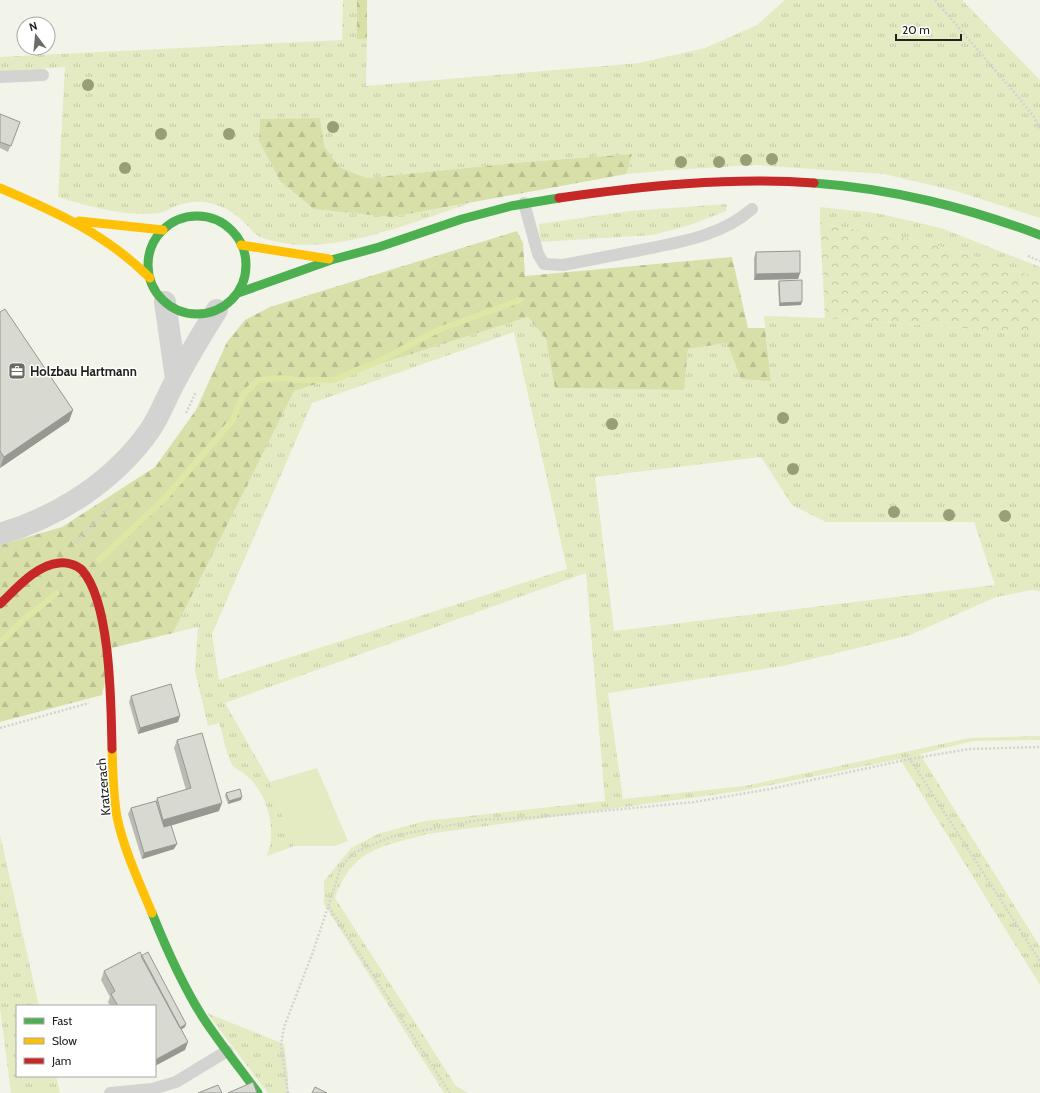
<svg xmlns="http://www.w3.org/2000/svg" width="1040" height="1093" viewBox="0 0 1040 1093" font-family="Cabin,sans-serif">
<defs>
<pattern id="grass-tufts" width="24" height="20" patternUnits="userSpaceOnUse"><rect width="24" height="20" fill="#e4eac2"/><path d="M3 7l-1-3M5 7V3M7 7l1-3M15 17l-1-3M17 17v-4M19 17l1-3" fill="none" stroke="#c3c8a6"/></pattern>
<pattern id="forest-firs" width="22" height="20" patternUnits="userSpaceOnUse"><rect width="22" height="20" fill="#d8dfa9"/><path d="M5 1l3.5 6h-7zM16 11l3.5 6h-7z" fill="#b9bf91"/></pattern>
<pattern id="park-crowns" width="20" height="18" patternUnits="userSpaceOnUse"><rect width="20" height="18" fill="#e4eac2"/><path d="M2 6a3 3 0 1 1 6 0M12 15a3 3 0 1 1 6 0" fill="none" stroke="#c3c8a6"/></pattern>
</defs>
<rect width="100%" height="100%" fill="#f2f4ea"/>
<path fill="url(#grass-tufts)" fill-rule="evenodd" d="M343 0H357V39H367L366 86 639 63 705 48 757 25 785 0H962L1040 80V218L956 191 884 174 756 165 671 170 626 174 632 154 525 162 367 178 339 167 324 146 260 119 259 140 392 217 471 203C408 223 328 260 263 238 252 234 250 227 243 221 232 211 219 204 205 202 196 201 184 203 176 206 170 208 165 212 159 213 125 217 91 207 58 197L65 67 0 72V57L342 40Z
M727 204 726 211 690 225 653 235 540 242 539 224 629 211Z
M820 207 876 213 941 228 1040 267V279L963 252 893 235 820 224Z
M764 316 825 318 1040 334V591L1032 590 996 597 910 635 783 666 608 693 623 799 745 786 970 738 1040 736V740L973 741 920 754 1040 947V985L900 759 741 791 427 834C381 847 353 848 335 898L456 1086 468 1093H444L324 904V881L351 848 378 834 425 821 605 801 586 573 225 703 270 782 294 846 267 856C277 830 268 794 247 776 243 772 235 769 232 765 226 755 223 734 219 723L208 726 195 671 198 627 173 633 293 391 528 317 547 340 555 388 684 390 688 349 727 343 741 379 771 380ZM514 332 567 569 219 680 212 634 312 403ZM761 457 792 505 826 522H974L995 585 614 631 595 477Z
M0 835 39 1006H17V1076H56L60 1093H11L0 1008Z
M207 1013 284 1044 288 1077V1093H268Z"/>
<path fill="url(#forest-firs)" d="M357 0H367V39H357Z
M320 118 324 146 339 167 367 178 525 162 632 154 626 174 392 217 314 209 280 181 259 140 260 119Z
M517 231 523 243 525 276 732 257 748 328H765L771 381 741 379 727 343 688 349 684 390 555 388 546 339 528 317 294 391 173 633 112 648 102 695 0 722V545L62 527 155 467 196 410 227 342 245 320 270 307Z"/>
<path fill="url(#park-crowns)" d="M820 224 893 235 963 252 1040 279V334L825 318Z"/>
<path fill="#e4eac2" d="M317 768 348 841 335 846H294L270 782Z"/>
<g fill="none" stroke-linecap="round" stroke-linejoin="round">
<path stroke="#dee7a5" stroke-width="6" d="M99 560 164 499 232 421 243 395 258 380 283 378 301 380H333L379 361 438 330 520 300
M0 643 22 621 57 593"/>
<path stroke="#d3d3d0" stroke-width="2.5" stroke-dasharray="2 2" stroke-linecap="butt" d="M935 0 1019 98 1034 117 1040 129
M1028 256 1040 261
M186 413 196 392
M75 543 121 495
M0 728 89 703
M910 759 969 749 1040 747
M329 907 450 1093
M288 1093 281 1045 284 1027 313 952 341 867 353 853 393 836 479 820 540 817 694 802 770 789 910 759 1040 961"/>
<path stroke="#d3d3d1" stroke-width="12" d="M0 77 43 75
M524 203 538 254 544 264 563 265C589 260 615 255 641 250 681 242 721 236 752 209
M110 1093 152 1089 176 1082 227 1051"/>
<path stroke="#d3d3d1" stroke-width="22" d="M165 302 176 379
M0 534C60 516 114 481 150 430 161 414 167 395 177 378 189 355 203 332 217 310"/>
<path stroke="#4caf50" stroke-width="9" d="M814 183C894 189 965 207 1040 235
M148 265a49 49 0 1 1 98 0a49 49 0 1 1-98 0Z
M238 293 331 260 379 247 462 219 511 206 559 198
M152 913C166 948 182 984 202 1016 219 1042 239 1067 258 1093"/>
<path stroke="#ffc107" stroke-width="9" d="M0 188C56 212 106 234 150 278
M79 221 163 230
M241 245 329 259
M112 749C113 772 113 795 117 817 124 850 139 882 152 913"/>
<path stroke="#c62828" stroke-width="9" d="M559 198C642 186 729 177 814 183
M0 604C16 589 36 565 59 563 67 562 77 565 82 570 111 603 111 705 112 749"/>
</g>
<g fill="#999e75">
<circle cx="88" cy="85" r="6"/>
<circle cx="333" cy="127" r="6"/>
<circle cx="161" cy="134" r="6"/>
<circle cx="229" cy="134" r="6"/>
<circle cx="772" cy="159" r="6"/>
<circle cx="746" cy="160" r="6"/>
<circle cx="681" cy="162" r="6"/>
<circle cx="719" cy="162" r="6"/>
<circle cx="125" cy="168" r="6"/>
<circle cx="783" cy="418" r="6"/>
<circle cx="612" cy="424" r="6"/>
<circle cx="793" cy="469" r="6"/>
<circle cx="894" cy="512" r="6"/>
<circle cx="949" cy="515" r="6"/>
<circle cx="1005" cy="516" r="6"/>
</g>
<path fill="#babbb4" d="M0 114 20 122 8 152 0 148Z
M756 252 800 273 798 279 754 280V258Z
M779 281 801 305 779 306 778 284Z
M0 312 73 410 69 421 0 468Z
M131 696 178 722 138 734 129 702Z
M177 740 219 811 171 825 174 849 142 859 128 814 131 808 156 801 157 798 186 790 174 748Z
M226 793 241 800 228 804 225 796Z
M141 956 186 1024 185 1027 181 1030 185 1050 155 1006H110L108 1002 110 997 101 980 104 971Z"/>
<path fill="#979892" d="M800 273 798 279 754 280 756 274Z
M802 302 801 305 779 306 780 303Z
M73 410 69 421 0 468 4 457Z
M180 716 178 722 138 734 140 728Z
M242 797 241 800 228 804 229 801Z
M222 803 219 811 160 829 163 820Z
M177 844 174 849 142 859 144 853Z
M186 1024 185 1027 175 1033 176 1030Z
M188 1042 185 1050 155 1066V1060Z"/>
<path fill="#d8d9d1" stroke="#979892" d="M0 114 20 122 11 146 0 142Z
M800 251V273L756 274V252Z
M802 280V302L780 303 779 281Z
M5 309 73 410 4 457 0 451V312Z
M171 684 180 716 140 728 131 696Z
M202 733 222 803 163 820 157 798 191 788 177 740Z
M240 789 242 797 229 801 226 793Z
M156 801 164 827 171 825 177 844 144 853 131 808Z
M140 952 188 1042 155 1060V1006H118L111 994 115 991 104 971Z
M148 952 186 1024 180 1028 141 956Z
M253 1082 257 1093H228Z
M218 1085 222 1093H198Z
M315 1087 327 1093H312Z"/>
<defs>
<g id="office-square" transform="scale(0.9)"><rect x="-9" y="-9" width="18" height="18" rx="4" fill="#6b6c64" stroke="#fff"/><path d="M-6-3h4V-5.5h4V-3h4V5H-6ZM-1-4.5V-3h2v-1.5ZM-6 0V1H6V0Z" fill="#fff"/></g>
</defs>
<g fill-rule="evenodd">
<use href="#office-square" x="17" y="371"/>
</g>
<g text-anchor="middle" dominant-baseline="central" stroke-width="3" stroke-linejoin="round" paint-order="stroke">
<g font-size="13" font-weight="bold" fill="#22231c" stroke="#fff" text-anchor="start">
<text x="30" y="371">Holzbau Hartmann</text>
</g>
<g font-size="13" fill="#22231c" stroke="#fff">
<text transform="translate(103 787) rotate(-95)">Kratzerach</text>
</g>
</g>
<rect x="16" y="1005" width="140" height="72" fill="#ffffff" stroke="#a7a7a4"/>
<rect x="24" y="1018" width="20" height="6" fill="#4caf50" stroke="#a7a7a4"/>
<text x="52" y="1025" font-size="12" fill="#22231c">Fast</text>
<rect x="24" y="1038" width="20" height="6" fill="#ffc107" stroke="#a7a7a4"/>
<text x="52" y="1045" font-size="12" fill="#22231c">Slow</text>
<rect x="24" y="1058" width="20" height="6" fill="#c62828" stroke="#a7a7a4"/>
<text x="52" y="1065" font-size="12" fill="#22231c">Jam</text>
<g transform="translate(36 36) rotate(344)"><circle r="19" fill="#ffffff" stroke="#a7a7a4"/>
<path d="M0-3L7 15L0 10L-7 15Z" fill="#6b6c64"/>
<text y="-6" font-size="11" font-weight="bold" text-anchor="middle" fill="#22231c">N</text>
</g>
<path d="M896 34v6h65v-6" fill="none" stroke="#22231c" stroke-width="2"/>
<text x="902" y="34" font-size="12" fill="#22231c" stroke="#ffffff" stroke-width="3" paint-order="stroke">20 m</text>
</svg>
